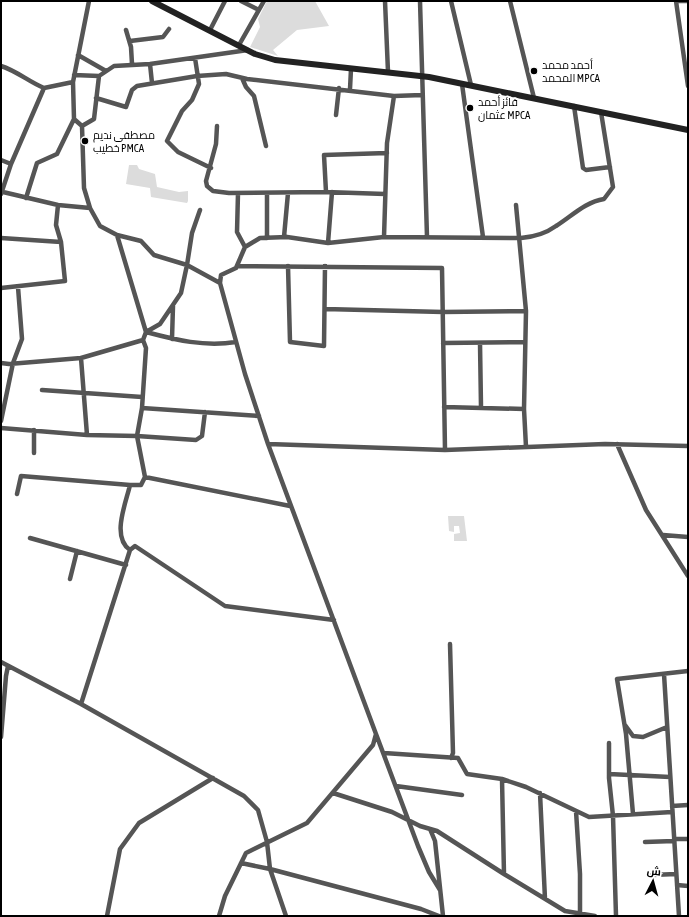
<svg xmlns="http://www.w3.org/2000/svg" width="689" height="917" viewBox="0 0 689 917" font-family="'Asap Condensed',Cairo,sans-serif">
<rect width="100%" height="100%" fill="#fff"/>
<path fill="#dcdcdc" d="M267 1H315L329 26 297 30 273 50 278 56 250 47 260 27 258 19Z
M129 165H137L139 169 155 174 157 187 179 192 188 191V201L187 203 151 197 150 188 126 184Z
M448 516H464L467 541H454V534L460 533 459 526H454V532L449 531Z"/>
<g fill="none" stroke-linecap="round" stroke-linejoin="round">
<path stroke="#555" stroke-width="4.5" d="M89 1 73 82 74 119 82 126 84 188 90 208
M241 1 259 10
M385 1 388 72
M420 1 427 237
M451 1 471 85
M510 1 534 98
M676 1 688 86
M676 1H688
M126 30 131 47 132 64
M210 30 225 1
M130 41 163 37 169 29
M239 45 264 1
M78 55 106 71
M195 58 199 84 192 100 182 111 167 141 178 152 211 168
M150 64 152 83
M1 66C17 71 29 82 44 88
M74 75 99 76 114 66 150 64 248 50
M242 78 246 87 254 96 266 146
M462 84 483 237
M350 89 351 69
M96 98 126 107 132 90 137 86 197 76 226 74 247 79 394 96 422 95
M574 106 583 168 586 170 610 167
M336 115 339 88
M82 126 94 119 99 76
M217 126 216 144 206 181 207 186 213 191 229 193 326 192 385 194
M1 160 11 164
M3 192 58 205 90 208 100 226 117 235 141 241 154 255 187 265 220 283 245 374 268 444 376 734 373 745 307 823 246 853 225 896 219 916
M326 192 324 155 387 153
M238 193 237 232 245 247
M1 194 11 164 44 88 73 82
M26 198 37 163 57 154 74 119
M516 205 526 311 524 409 526 447
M117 235 146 332C176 340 204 347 236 342
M284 237 288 193
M384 237 387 143 394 96
M1 238 61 242
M267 238V193
M328 243 332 192
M237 266 442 268 445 450
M288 266 290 342 324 346 325 266
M220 283 221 275 236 268 245 247 260 238 287 237 328 243 384 237 521 238C533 237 545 234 556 226 572 216 585 202 604 199L613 187 601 112
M1 288 65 281 61 242 56 225 58 205
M325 309 443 312 526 311
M172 339 173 306
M143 340 146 348 142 408 137 436 196 440 202 436 205 412
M443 343 525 342
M480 343 481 407
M81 358 143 340 146 332 160 324 181 293 187 265 192 233 200 210
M1 363 9 364 81 358 87 435 137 436 145 477 290 506
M42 390 142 397
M444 407 524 409
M142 408 259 416
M1 421 13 363 22 339 18 287
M1 428 87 435
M34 430V453
M268 444 445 450 605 444 688 446
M617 444 646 510 688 576
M17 494 21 476 130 485H141L145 477
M663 535 688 537
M30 538 126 565
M130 550C111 537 126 503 130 485
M70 579 77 551
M450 644 453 753 451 758
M1 662 81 704 244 796 258 810 267 842 270 869 421 909 439 916
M664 674 679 916
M81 704 130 550 135 546 225 606 334 620
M625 725 633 736 643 737 667 727
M376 734 418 846 429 872 440 890
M1 737 6 676 8 666
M609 743V778L613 816 616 916
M384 753 458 758 467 774 502 779 526 787 589 817 672 812
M609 774 670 777
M502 779 504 874
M396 786 462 795
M333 793 392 812 420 826 437 831 504 874 565 911 595 916
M540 793 545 899
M672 806 688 805
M576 811 580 874V913
M633 814 626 734 617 679 688 671
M430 829 435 841 443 916
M674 839H688
M645 842 674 841
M241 863 270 869 286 916
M652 875 676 874
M677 885 688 886
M107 916 120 849 139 823 213 778"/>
<path stroke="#222" stroke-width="6" d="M152 1 255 54 275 60 429 77 688 130"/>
</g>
<g fill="#000" stroke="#fff" stroke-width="1.5">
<circle cx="534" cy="71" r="4"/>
<circle cx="470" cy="108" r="4"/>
<circle cx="85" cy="141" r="4"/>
</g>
<g text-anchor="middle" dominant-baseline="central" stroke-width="3.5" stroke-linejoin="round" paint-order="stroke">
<g font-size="11" fill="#000" stroke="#fff" text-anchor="start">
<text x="542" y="65">أحمد محمد<tspan x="542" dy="13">المحمد MPCA</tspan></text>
<text x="478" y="102">فائز أحمد<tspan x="478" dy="13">عثمان MPCA</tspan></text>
<text x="93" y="135">مصطفى نديم<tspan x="93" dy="13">خطيب PMCA</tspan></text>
</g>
</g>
<rect width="689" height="917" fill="none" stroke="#000000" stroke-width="4"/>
<g transform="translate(653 881) rotate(6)" stroke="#ffffff" stroke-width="3" paint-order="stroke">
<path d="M0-3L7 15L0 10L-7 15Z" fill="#000000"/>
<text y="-6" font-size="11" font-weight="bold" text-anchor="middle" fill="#000000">ش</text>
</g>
</svg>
